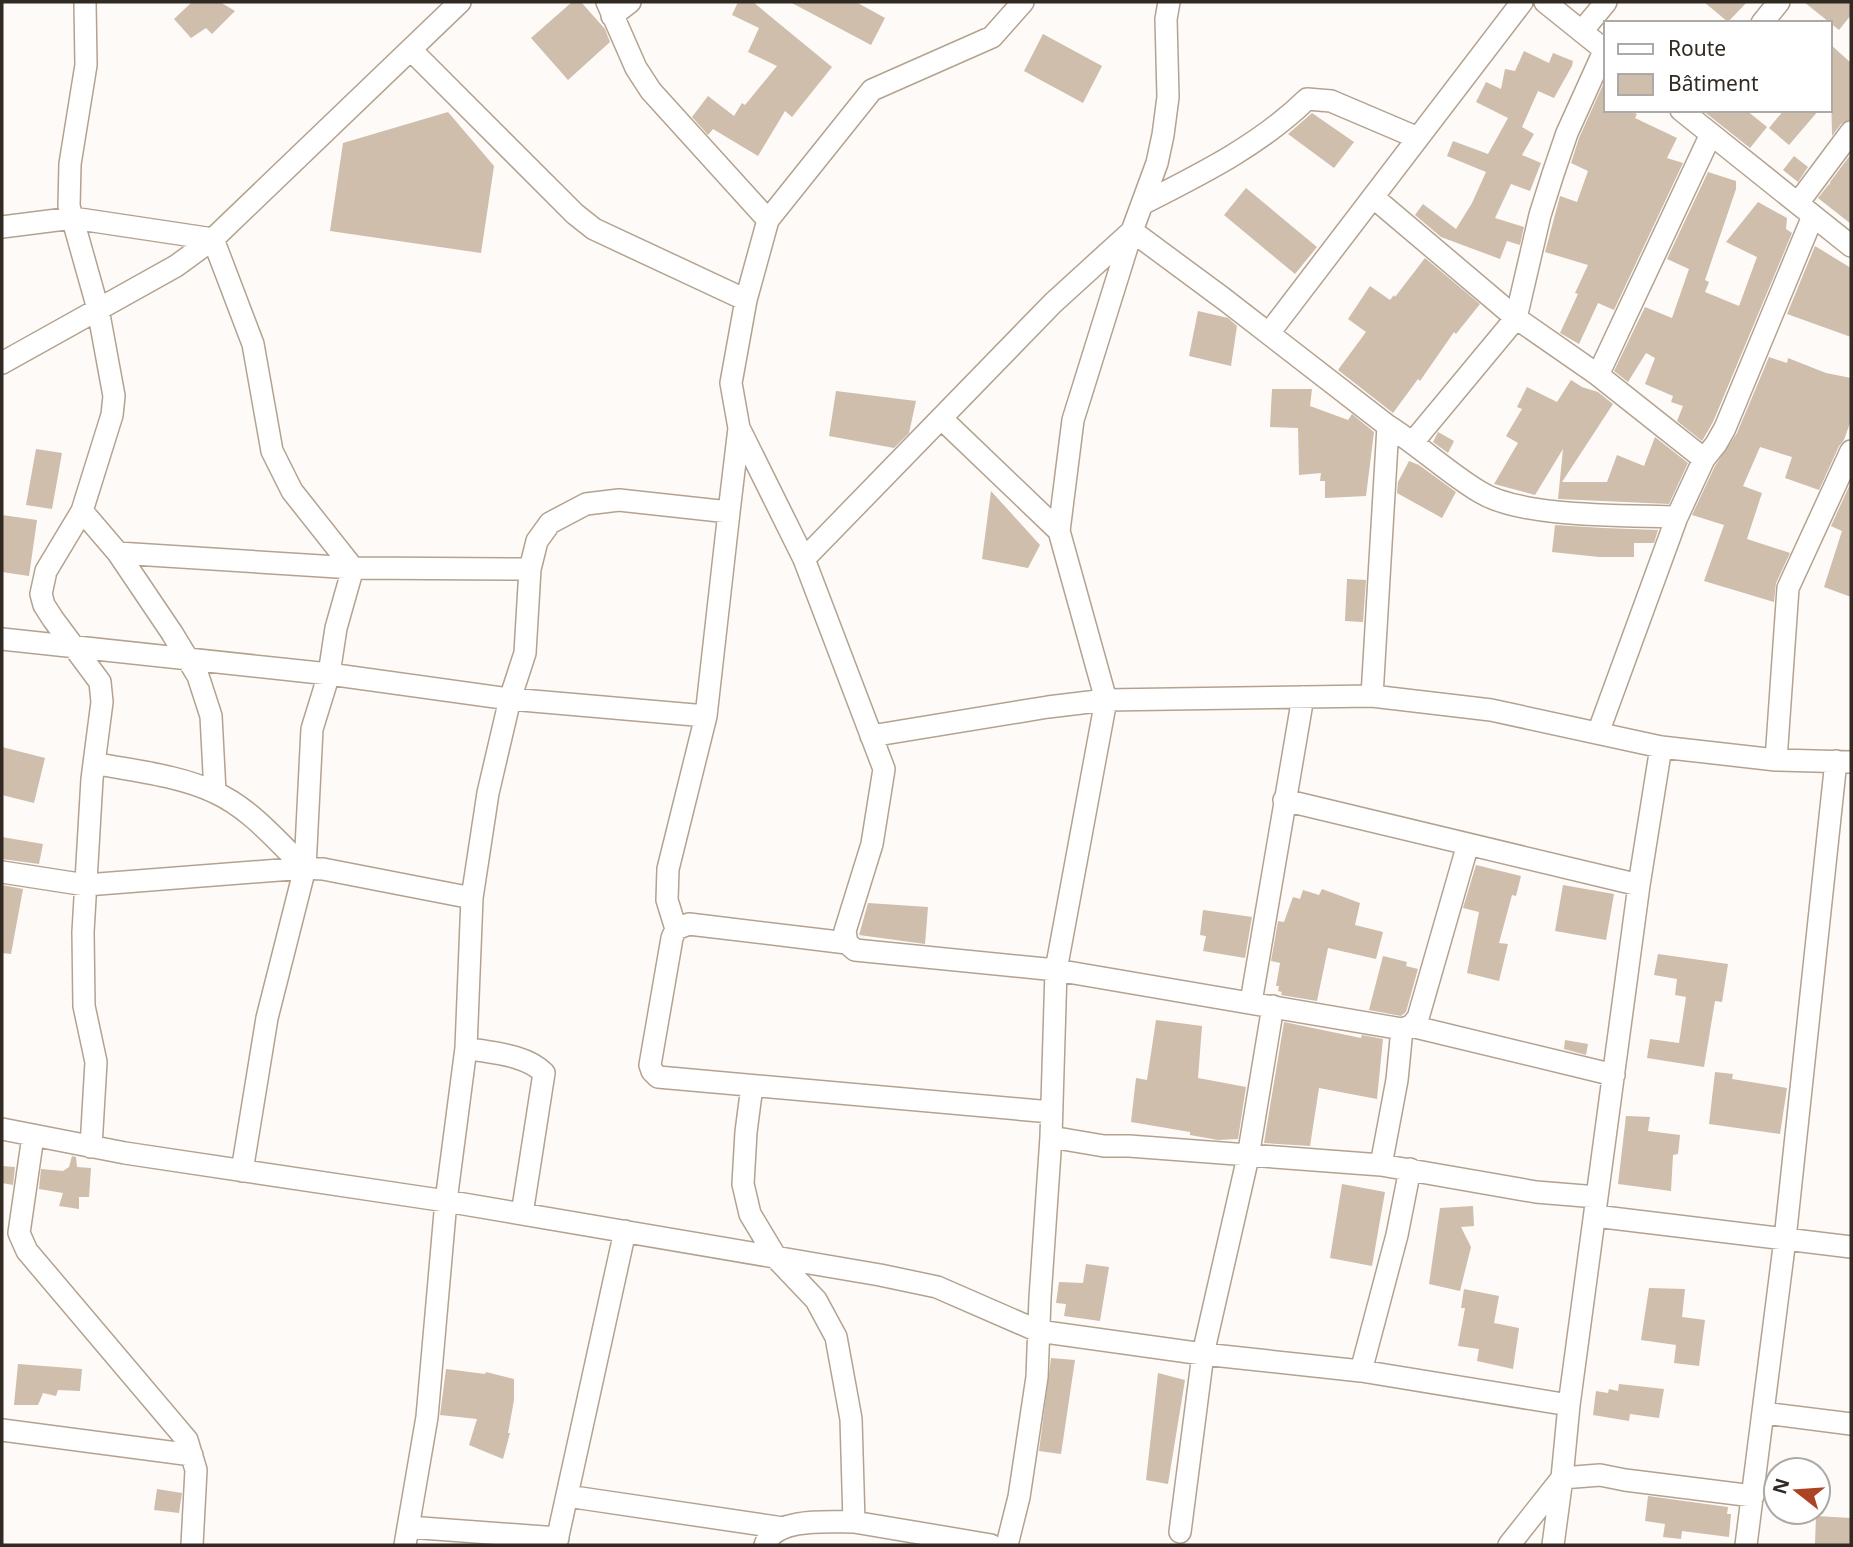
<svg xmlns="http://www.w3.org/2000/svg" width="1853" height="1547" viewBox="0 0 1853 1547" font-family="'Noto Sans',sans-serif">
<rect width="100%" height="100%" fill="#fefaf7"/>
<path fill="#cebeab" d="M192 2H220L235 11 212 34 206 28 191 38 174 19Z
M572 2H581L605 29 610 42 568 80 531 38Z
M738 2H753L832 67 792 117 785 111 758 156 713 129 708 135 692 117 708 96 734 116 742 103 745 105 777 66 748 52 759 28 732 15Z
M790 2H856L885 18 871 45Z
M1704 2H1747L1728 22Z
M1804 2H1851V15L1839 30Z
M1043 34 1102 66 1083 103 1024 71Z
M1830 44 1851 63V119L1841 124 1832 136Z
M1524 51 1549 63 1553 53 1573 61 1572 66 1554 98 1538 91 1522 127 1534 134 1522 155 1541 163 1530 191 1511 184 1495 218 1524 227 1520 245 1507 241 1500 259 1441 237 1415 215 1423 204 1456 229 1472 203 1486 172 1447 156 1453 141 1488 154 1508 118 1476 102 1486 82 1501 89 1505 69 1515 71Z
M1606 78V110H1626L1637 114 1635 118 1677 138 1667 158 1683 163 1614 310 1598 303 1579 344 1560 333 1578 294 1575 293 1588 265 1545 252 1560 196 1577 202 1588 171 1571 163 1579 138Z
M1702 110H1746L1767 127 1750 148Z
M1784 110H1819L1789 145 1769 128Z
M448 112 494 166 481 253 330 231 343 143Z
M1312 113 1354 142 1334 168 1288 134Z
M1851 154V224L1818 198 1829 184 1830 185V182Z
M1794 156 1808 167 1798 182 1783 170Z
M1708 172 1736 181V189L1705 280 1709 282 1705 292 1739 306 1757 257 1726 242 1758 202 1787 218 1786 229 1792 233 1713 422 1702 441 1677 421 1683 406 1671 402 1673 396 1645 384 1655 358 1646 353 1628 382 1614 371 1645 307 1672 318 1689 269 1667 259Z
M1246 188 1317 247 1295 274 1224 215Z
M1815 246 1851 268V337L1787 314Z
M1425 258 1480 304 1456 334 1454 332 1420 381 1418 379 1393 413 1338 370 1366 332 1348 319 1370 286 1390 300 1394 295 1395 297Z
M1198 311 1228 318 1237 326 1231 366 1189 356Z
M1769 357 1787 363 1788 358 1826 373 1851 378V420L1844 440 1839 446 1819 490 1785 478 1792 457 1760 447 1743 486 1762 493 1747 539 1790 553 1776 583 1774 602 1704 581 1724 525 1692 515 1715 466 1737 433Z
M1571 380 1582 387 1598 392 1613 404 1562 482H1607L1617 455 1644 466 1655 437 1688 463 1669 504 1558 499 1563 449 1535 495 1494 484 1518 443 1506 436 1522 409 1517 407 1527 387 1557 402Z
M1272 389H1312L1310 406 1348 420 1352 414 1374 432 1366 496 1325 498V481H1320L1321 473 1299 475 1298 428 1270 427Z
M836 391 916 401 909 433 894 448 829 436Z
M1438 432 1454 441 1448 453 1433 442Z
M36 449 62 453 52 509 26 505Z
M1409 461 1419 465 1456 492 1442 518 1397 493 1398 482Z
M1851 482V597L1824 587 1842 531 1831 526Z
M991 491 1040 545 1028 568 982 559Z
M2 515 37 520 29 576 2 572Z
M1555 525 1603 528 1658 530 1654 543H1634V557H1599L1552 552Z
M1347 579 1366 580 1363 622 1345 621Z
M2 747 45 758 34 803 2 795Z
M2 837 43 844 39 864 2 859Z
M1476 865 1521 876 1516 896 1512 895 1499 943 1508 944 1499 981 1467 973 1479 912 1463 908Z
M2 885 23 889 11 954 2 953Z
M1563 885 1614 894 1606 940 1555 931Z
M1322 889 1360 903 1355 925 1383 932 1376 959 1328 948 1317 1001 1281 995 1282 992 1278 991 1279 986H1276L1280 963 1271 961 1278 921 1284 922 1293 897 1300 899 1303 890 1319 895Z
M868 903 928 907 925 944 859 935Z
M1203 910 1252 917 1245 958 1203 951 1206 936 1200 935Z
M1658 954 1728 964 1722 1002 1715 1001 1704 1067 1647 1058 1650 1039 1679 1043 1686 997 1675 995 1677 979 1654 975Z
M1383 956 1407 962 1406 966 1418 969 1406 1012 1401 1016 1369 1010Z
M1156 1020 1202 1026 1198 1078 1246 1087 1238 1139 1218 1140 1190 1135V1132L1131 1122 1136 1078 1147 1080Z
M1284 1022 1361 1038 1362 1035 1383 1039 1377 1099 1319 1088 1310 1146 1264 1143Z
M1565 1040 1588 1044 1586 1055 1564 1049Z
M1715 1072 1733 1074 1732 1079 1787 1088 1780 1134 1709 1124Z
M1626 1116 1650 1117 1648 1131 1680 1135 1678 1154 1673 1155 1671 1191 1618 1184Z
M72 1156 76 1157 77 1167 91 1168 89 1197H79V1209L59 1206 63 1193 39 1189 41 1169 63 1171 69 1167Z
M2 1166 15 1167 13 1185 2 1183Z
M1342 1184 1385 1192 1372 1266 1330 1258Z
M1473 1206 1474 1226 1461 1227 1471 1247 1460 1291 1429 1284 1440 1208Z
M1086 1264 1109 1267 1100 1321 1064 1316 1066 1304 1056 1303 1059 1282 1083 1283Z
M1649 1288 1685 1289 1682 1317 1705 1320 1699 1366 1674 1363 1676 1345 1641 1340Z
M1464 1289 1499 1296 1494 1323 1519 1328 1513 1369 1477 1361 1479 1349 1458 1346 1465 1308H1461Z
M1051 1358 1075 1360 1061 1454 1039 1451Z
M18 1364 82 1369 80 1391 58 1390 56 1396 43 1393 38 1405H14Z
M446 1369 485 1374 486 1372 514 1379V1400L508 1433H510L503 1459 469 1445 477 1419 440 1415Z
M1158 1373 1185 1380 1168 1484 1146 1480Z
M1619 1384 1664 1389 1659 1418 1630 1414 1629 1421 1593 1415 1596 1391 1608 1393 1609 1389 1618 1391Z
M157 1489 182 1493 179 1513 154 1510Z
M1648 1496 1728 1507 1727 1514H1731L1729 1537 1682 1531 1681 1539 1663 1537 1665 1524 1645 1521Z
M1816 1516 1851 1518V1545L1815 1544Z"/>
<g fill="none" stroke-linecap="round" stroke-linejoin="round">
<g stroke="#b3a290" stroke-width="24">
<path id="street" d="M85 2 86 65 70 164 69 206 98 309 114 396 112 415 82 511 46 571 41 594 44 605 53 619 100 682 102 702 92 779 83 932 84 1006 96 1062 91 1147
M607 2 636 68 651 91 768 220
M1545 2 1606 51
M612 16 630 2
M1762 23 1779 2
M1582 31 1606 2
M411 50 575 214 594 229 746 300 731 383 739 428 804 559 884 769 872 844 845 931 847 943
M1681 110 1851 246
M1373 197 1516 318 1598 375 1704 459
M1798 203 1851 132
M1142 204C1201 174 1260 145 1307 99L1331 101 1418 138
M2 227 73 218 213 239 253 344 272 451 292 491 353 568 336 628 329 674 312 729 305 868 267 1018 242 1171
M746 300 768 220 872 90 992 37 1023 2
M1269 333 1522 2
M2 363 176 266 213 239 460 2
M1598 375 1711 134
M942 419 1059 531
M1413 442 1516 318 1540 215 1553 174 1567 133 1605 49
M82 511 118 553 172 633 198 676 211 716 215 792
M118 553 353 568 530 569
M804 559 1053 303 1132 231 1157 163 1163 135 1168 97 1166 19 1169 2
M2 639 329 674 510 699 706 716
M1372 696 1388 426
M1598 733 1677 517 1704 459 1716 444 1725 428 1813 216
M871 736 1048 707 1106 700 1372 696 1491 710 1661 747 1776 760 1851 762
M1776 760 1788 588 1851 451
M94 763C133 771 178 775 214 792 250 808 277 841 305 868
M1284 800 1639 885
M1468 844 1418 1018 1411 1026 1402 1029 1056 970 1106 700 1059 531 1073 420 1132 231 1224 299 1388 426C1420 446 1448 473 1480 492 1522 518 1626 515 1677 517
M2 872 86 885 305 868 323 869 472 898 488 793 510 699 525 653 530 569 537 541 550 523 586 504 619 500 729 512 739 428
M676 929 667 900 668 869 706 716 729 512
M1251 1002 1303 697
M1411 1026 1614 1075
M466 1048C490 1053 526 1054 544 1073L522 1214
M752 1086 746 1132 743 1184 750 1214 777 1259 816 1300 836 1337 851 1419 854 1522C829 1522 775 1517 765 1545
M2 1129 125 1153 446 1201 880 1275 937 1287 1038 1331 1203 1354 1361 1371 1569 1405 1562 1478 1600 1475 1625 1480 1753 1496
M33 1136 19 1233 27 1251 187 1440 196 1470 192 1545
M1051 1137 1104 1146H1129L1381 1165 1536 1192 1597 1197
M1381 1165 1397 1080 1402 1029
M1595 1216 1851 1247
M1361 1371 1397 1235 1410 1169
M1569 1405 1639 885 1661 747
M1764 1413 1851 1424
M2 1430 192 1455
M567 1496 783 1528
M854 1522 991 1545
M408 1527 558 1538
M1180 1532 1203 1354 1248 1157 1273 1006
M405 1545 427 1417 446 1201 466 1048 472 898
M556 1545 625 1231
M1007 1545 1019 1497 1037 1377 1040 1298 1051 1137 1056 970 855 950 847 943 689 924 676 929 672 938 650 1065 652 1071 658 1077 1051 1112
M1509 1545 1562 1478
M1553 1545 1562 1478
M1746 1545 1785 1239 1836 761"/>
</g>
<use href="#street" stroke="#fff" stroke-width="21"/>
</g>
<rect width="1853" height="1547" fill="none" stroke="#302a23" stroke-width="7"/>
<rect x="1604" y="21" width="228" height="91" fill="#ffffff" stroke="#acaaa7" stroke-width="2"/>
<rect x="1618" y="44" width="35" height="10" fill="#ffffff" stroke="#acaaa7" stroke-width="2"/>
<text x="1668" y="56" font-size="21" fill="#302a23">Route</text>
<rect x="1618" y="74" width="35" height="21" fill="#cebeab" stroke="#acaaa7" stroke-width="2"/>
<text x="1668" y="91" font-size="21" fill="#302a23">Bâtiment</text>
<g transform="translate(1797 1491) rotate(287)"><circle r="33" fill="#ffffff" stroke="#acaaa7" stroke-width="2"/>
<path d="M0-5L12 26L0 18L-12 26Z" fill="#ac4424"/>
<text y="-10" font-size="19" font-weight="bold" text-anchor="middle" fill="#302a23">N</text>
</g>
</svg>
